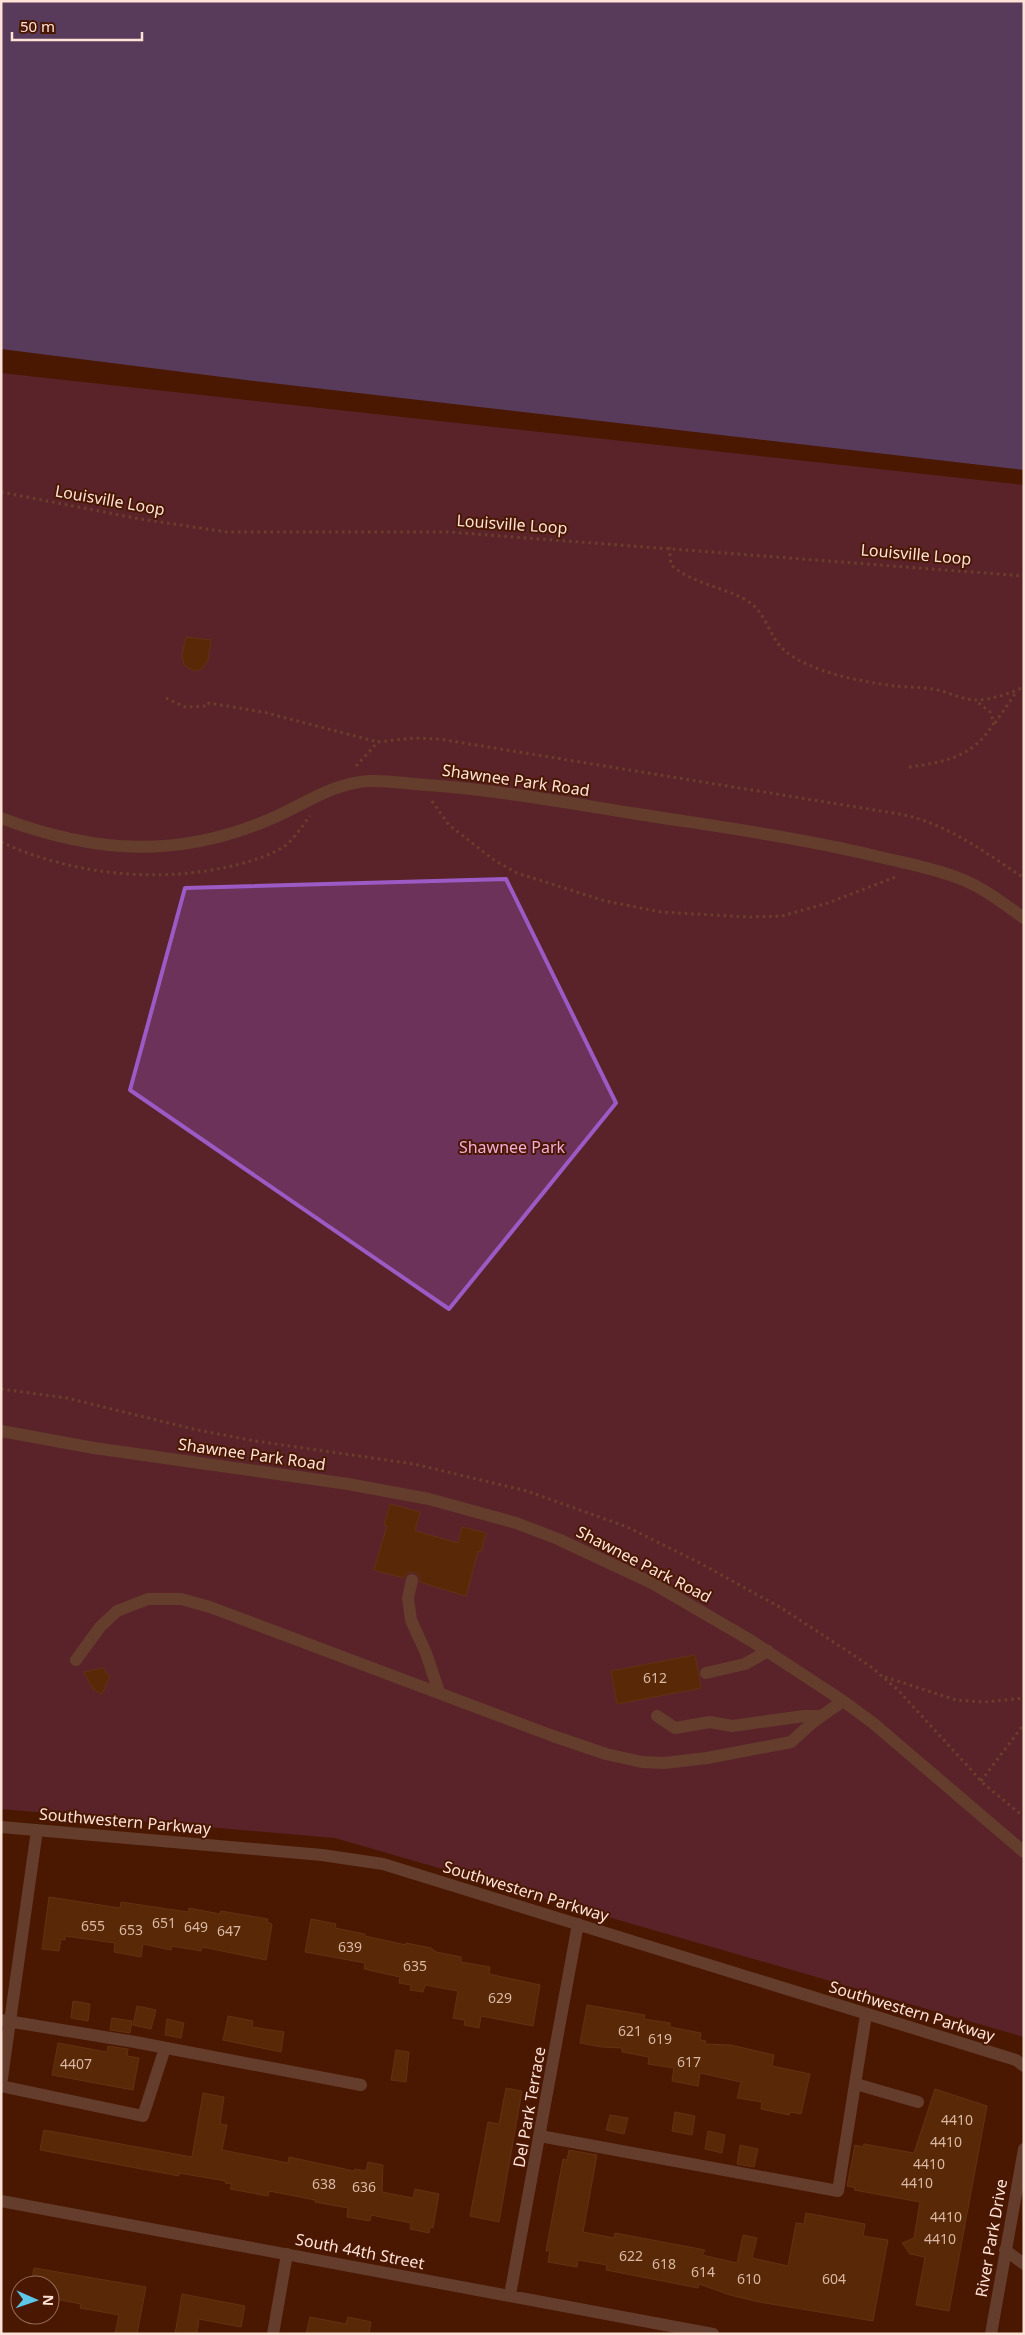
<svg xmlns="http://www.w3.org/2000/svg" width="1025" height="2335" viewBox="0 0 1025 2335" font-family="'Noto Sans',sans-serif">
<rect width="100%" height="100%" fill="#4a1802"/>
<path fill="#6c3259" d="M1 373 1024 485V2037L335 1838 1 1809Z"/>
<path fill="#6867c6" d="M1 1H1024V470L246 380 1 349Z"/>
<path fill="#6a3d0c" stroke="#7e5127" d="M186 637 211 640 208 660 202 669 194 671 184 665 182 655Z
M390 1504 420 1512 415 1531 458 1543 462 1527 486 1533 481 1552 478 1551 466 1596 420 1582V1577L414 1572H409L404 1578 374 1570 387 1526 384 1525Z
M695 1655 701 1688 617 1704 611 1671Z
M104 1668 106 1673 110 1676 102 1694 93 1689 84 1672Z
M49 1897 120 1908 121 1902 188 1912 189 1908 220 1914 221 1911 268 1919 267 1922 272 1924 266 1960 202 1947 201 1951 172 1946 171 1950 143 1944 141 1957 114 1952 115 1943 65 1936V1940L61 1939 59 1951 42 1949Z
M311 1919 336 1924 335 1928 365 1934V1936L406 1945V1943L431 1948 436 1952 461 1957V1962L490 1967 489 1974 540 1985 533 2026 481 2016 479 2028 464 2025 465 2020 453 2018 458 1991 425 1985 423 1992 410 1990 411 1985 399 1983 400 1977 364 1969 365 1963 305 1952Z
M73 2001 90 2004 88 2021 71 2018Z
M587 2005 645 2015 644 2019 670 2023V2027L701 2033 700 2040 706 2041 705 2044 731 2045 774 2055 772 2066 810 2074 801 2114 790 2112 789 2115 761 2109 762 2102 737 2098 741 2082 700 2073 698 2086 672 2081 674 2068 648 2064 649 2057 622 2052V2048L602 2047 580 2043Z
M137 2006 156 2010 151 2029 133 2025Z
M228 2016 253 2021 252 2027 284 2032 281 2052 223 2040Z
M112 2018 132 2021 130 2033 110 2030Z
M167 2019 184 2023 181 2038 165 2035Z
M58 2043 107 2052 108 2046 128 2049 127 2056 139 2058 133 2090 52 2075Z
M396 2050 409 2052 406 2082 391 2080Z
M506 2088 522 2091 499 2222 470 2216 488 2122 499 2124Z
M935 2089 987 2106 949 2311 916 2305 925 2257 910 2254 902 2243 914 2238 920 2202 854 2190 856 2188 847 2186 855 2145 863 2147 864 2144 914 2153Z
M203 2093 224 2097 220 2124 227 2125 222 2150 288 2163 289 2157 354 2171 355 2169 366 2171 368 2162 383 2165 382 2192 413 2198 415 2189 439 2194 433 2228 430 2227 429 2233 410 2229 411 2223 390 2219 371 2215 370 2221 347 2217 348 2208 315 2202V2200L269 2191 268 2196 230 2189 232 2184 225 2183 226 2181 179 2173V2176L40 2150 44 2130 192 2157Z
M675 2112 695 2116 692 2135 672 2131Z
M610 2115 628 2118 624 2134 606 2130Z
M708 2131 725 2135 722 2153 705 2149Z
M740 2145 758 2149 754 2167 737 2164Z
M569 2150 597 2155 583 2232 614 2238 615 2233 705 2250 702 2255 737 2263 743 2235 757 2238 752 2258 788 2266 796 2223 804 2224 806 2213 865 2224 863 2236 888 2240 873 2321 759 2302 730 2295 699 2284 698 2288 606 2270 607 2265 578 2260 577 2267 548 2262 550 2251H546L563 2159 567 2160Z
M34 2268 146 2287 137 2334H115L119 2315 80 2308 81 2304 50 2298V2285H31Z
M182 2294 245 2306 241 2327 199 2319 197 2334H175Z
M310 2317 346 2324 348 2317 371 2322 369 2334H306Z"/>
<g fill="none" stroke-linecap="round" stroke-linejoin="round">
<path stroke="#956c5b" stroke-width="3" stroke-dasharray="2.5 4" stroke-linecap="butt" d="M1 492 140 519 227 532H449L1024 576
M669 547 671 565C693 584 721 586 746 600 767 612 768 636 784 650 809 672 862 682 895 686 907 687 920 687 932 689 947 691 962 700 976 700 992 700 1010 693 1024 687
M166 698 185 707 208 706 209 703 263 712 378 742
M995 723 1017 691
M356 766 378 742 414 738 439 739 899 814C945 822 986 853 1024 878
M909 767C946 762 973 757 994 723L990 712 976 701
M432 801 449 825 494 860 517 873 605 901 661 912 748 917 782 916 828 903 898 876
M1 842C72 875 160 884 236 865 252 861 268 856 282 848 293 841 302 826 310 816
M1 1389 67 1398 193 1429 255 1441 414 1464 527 1491 627 1527 698 1562 783 1609 870 1666 897 1689 984 1784 1024 1817
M885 1677 956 1700 984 1702 1024 1698
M981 1781 1024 1724"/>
<path stroke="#846a60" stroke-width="12" d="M1 818C96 854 181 859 275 817 306 803 334 783 369 781 388 780 408 784 427 785 498 790 568 803 638 814 720 827 803 838 884 858 909 864 936 869 961 879 984 888 1004 904 1024 918
M1 1431 94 1448 348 1484 429 1499 516 1523 558 1539 652 1583 750 1640 843 1701 873 1723 1024 1852
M412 1580 408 1598 411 1620 426 1653 439 1692
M76 1660 100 1627 117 1611 148 1599H181L210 1607 553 1736 606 1754 642 1762 664 1763 707 1758 791 1742 813 1722 843 1701
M706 1673 745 1664 768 1651
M657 1716 675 1728 710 1722 732 1726 804 1716H822
M1 1827 322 1855 383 1864 1016 2060 1024 2066
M1 2020 135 2042 361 2085
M856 2084 918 2102
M1 2085 37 1830
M1 2086 143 2116 165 2048
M540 2136 838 2191 866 2015
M1 2201 713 2334
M1005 2250 1024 2264
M510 2295 578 1924
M273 2334 287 2254
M991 2334 1024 2149"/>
</g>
<path d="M0 0H1025V2335H0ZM506 879 616 1103 449 1309 130 1090 185 888Z" fill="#4a1802" fill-opacity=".55" fill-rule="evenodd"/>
<path fill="none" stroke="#9c5ac5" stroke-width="4" stroke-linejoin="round" d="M506 879 616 1103 449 1309 130 1090 185 888Z"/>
<g text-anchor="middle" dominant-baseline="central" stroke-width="4" stroke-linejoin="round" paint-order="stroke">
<g font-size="14" fill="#d9b9a5">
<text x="655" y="1677">612</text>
<text x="164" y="1922">651</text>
<text x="93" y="1925">655</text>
<text x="196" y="1926">649</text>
<text x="131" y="1929">653</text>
<text x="229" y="1930">647</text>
<text x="350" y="1946">639</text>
<text x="415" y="1965">635</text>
<text x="500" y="1997">629</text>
<text x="630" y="2030">621</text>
<text x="660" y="2038">619</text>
<text x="689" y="2061">617</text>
<text x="76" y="2063">4407</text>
<text x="957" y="2119">4410</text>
<text x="946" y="2141">4410</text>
<text x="929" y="2163">4410</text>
<text x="917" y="2182">4410</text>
<text x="324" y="2183">638</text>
<text x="364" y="2186">636</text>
<text x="946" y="2216">4410</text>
<text x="940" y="2238">4410</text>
<text x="631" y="2255">622</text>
<text x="664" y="2263">618</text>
<text x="703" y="2271">614</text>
<text x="749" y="2278">610</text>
<text x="834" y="2278">604</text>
</g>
<g font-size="16" fill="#fee2d8" stroke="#4a1802">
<text transform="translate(110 500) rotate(10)">Louisville Loop</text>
<text transform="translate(512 524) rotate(4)">Louisville Loop</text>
<text transform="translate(916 554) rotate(5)">Louisville Loop</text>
<text transform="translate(516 780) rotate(8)">Shawnee Park Road</text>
<text transform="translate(252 1454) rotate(8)">Shawnee Park Road</text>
<text transform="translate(644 1564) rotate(27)">Shawnee Park Road</text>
<text transform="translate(125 1821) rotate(5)">Southwestern Parkway</text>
<text transform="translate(526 1891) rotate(17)">Southwestern Parkway</text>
<text transform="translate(912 2011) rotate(17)">Southwestern Parkway</text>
<text transform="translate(529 2107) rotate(-80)">Del Park Terrace</text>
<text transform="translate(991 2238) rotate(-80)">River Park Drive</text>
<text transform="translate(360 2251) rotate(11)">South 44th Street</text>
</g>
<g font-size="16" fill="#f6acda" stroke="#4a1802">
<text x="512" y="1147">Shawnee Park</text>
</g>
</g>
<rect width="1025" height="2335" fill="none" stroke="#fee2d8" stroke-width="5"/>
<g transform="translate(35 2300) rotate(92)"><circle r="24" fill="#4a1802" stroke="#926958"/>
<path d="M0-4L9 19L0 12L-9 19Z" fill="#5dc7e8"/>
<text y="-8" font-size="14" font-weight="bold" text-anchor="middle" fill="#fee2d8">N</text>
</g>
<path d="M12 32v8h130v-8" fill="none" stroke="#fee2d8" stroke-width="2.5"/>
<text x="20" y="32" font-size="15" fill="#fee2d8" stroke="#4a1802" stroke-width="4" paint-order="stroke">50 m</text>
</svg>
